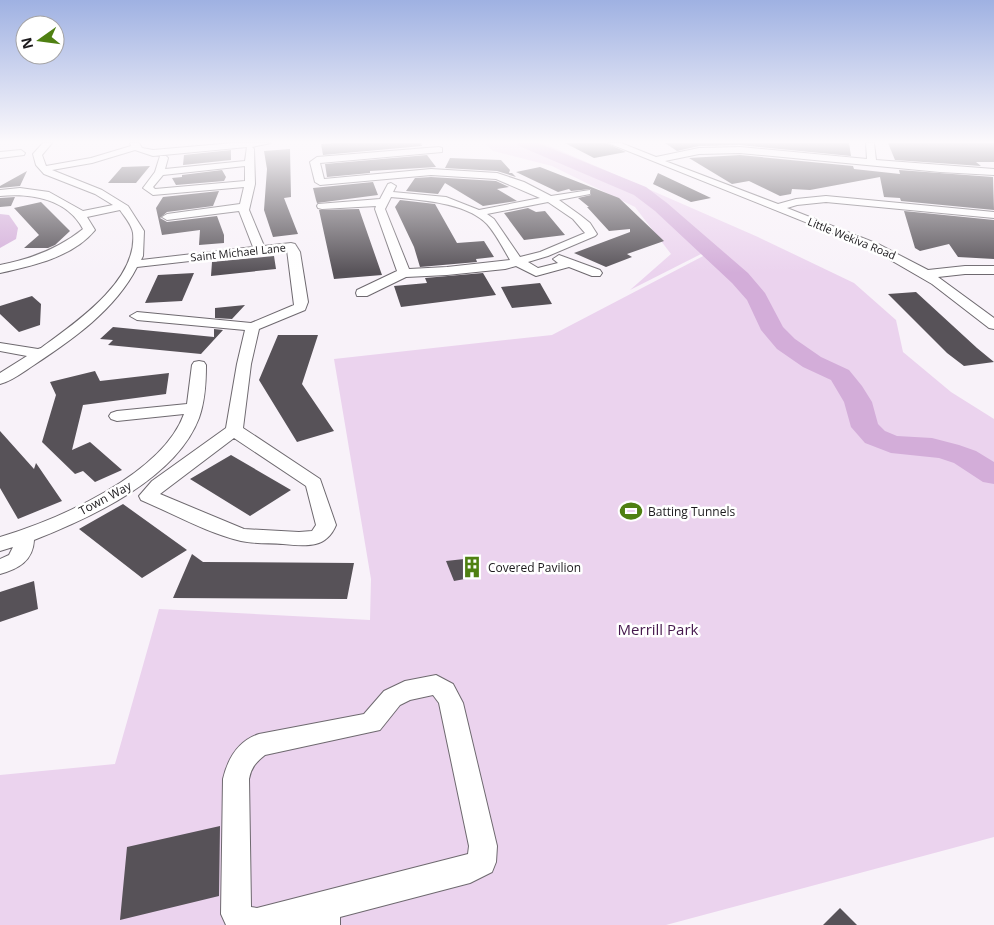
<svg xmlns="http://www.w3.org/2000/svg" width="994" height="925" viewBox="0 0 994 925" font-family="'Open Sans',sans-serif">
<rect width="100%" height="100%" fill="#f8f2f9"/>
<path fill="#ebd3ee" d="M485 143H543L758 237 854 283 896 320 903 352 951 392 994 419V475C976 464 957 451 936 447 919 443 897 448 881 437 867 428 870 414 863 401 859 393 852 383 846 376 840 369 827 367 819 362 810 357 798 350 790 343 772 327 731 247 705 252L630 290 671 254 635 207 552 166 493 151Z
M709 253 729 271 752 297 772 330 784 344 813 364 838 375 857 402 862 425 875 440 897 448 936 451 966 462 994 481V837L666 925H0V775L115 764 159 609 370 620 371 579 334 359 552 335Z"/>
<path fill="#d3add9" d="M0 214 9 215 18 228 16 239 0 248Z"/>
<g fill="none" stroke-linecap="round" stroke-linejoin="round">
<path fill="#d3add9" fill-rule="evenodd" d="M517 143H538L646 187 667 203 748 273 765 293 783 327 795 339 821 357 849 370 862 386 872 402 878 424 885 431 897 436 932 438 959 445 976 451 994 462V484L983 482 954 463 939 458 891 453 865 443 851 427 844 402 831 380 803 367 777 349 761 330 747 300 732 283 655 211 634 195 519 146Z"/>
</g>
<path fill="#575258" d="M334 143H421L422 146 323 155 321 144Z
M565 143H606L626 152 594 158Z
M665 143H849L851 156 740 145 699 146 677 151Z
M888 143H994V162H976L981 166 895 160Z
M290 149 291 197 284 198 298 234 273 237 264 210 267 169 264 151Z
M231 150V160L183 165 184 155Z
M427 155 436 167 370 171V173L327 177 325 164Z
M740 155 853 166 854 169 900 174 899 170 993 177 994 210 901 201 900 198 884 197 880 177 810 190 792 189 791 194 780 196 749 181 732 184 689 158Z
M450 158 501 160 510 170 509 173H512L516 177 497 171 445 168Z
M150 166 136 183H108L122 167Z
M540 167 619 198 664 241 627 254 632 257 606 267 574 253 630 232V229L609 231 587 207H589L578 198 591 195V189L571 191 569 189 558 192 516 172Z
M222 170 226 177 224 181 176 185 172 178 182 177V175Z
M27 171 20 186 0 188V186Z
M658 173 711 198 691 202 653 184Z
M431 177 496 181 509 187 497 189 517 201 483 206 445 183 438 194 406 191 415 178Z
M373 182 378 195 317 203 316 200 313 188Z
M219 191 213 206 167 212 160 218 167 222 217 216 224 235V243L199 245 200 230 162 235 156 208 163 197Z
M15 197 11 206 0 207V198Z
M400 200 435 204 457 243 484 241 494 257 476 259 477 262 420 267 414 247 395 207Z
M41 202 70 231 55 245 48 248H24L39 235 14 208Z
M528 208 536 212 545 211 565 235 524 240 504 213Z
M359 209 382 275 334 279 319 210Z
M904 211 994 220V259L958 257 949 244 920 251 915 248Z
M274 256 276 269 211 276 212 262Z
M194 273 182 301 145 303 158 275Z
M483 273 496 295 401 307 394 286 427 283 425 278Z
M540 283 552 304 512 308 501 287Z
M916 292 977 348 994 362 964 366 947 353 888 294Z
M32 296 41 304 40 325 19 332 0 314V306Z
M245 305 232 319 215 318V308Z
M113 327 214 337V329L223 330 201 354 108 345 113 340 100 339Z
M278 335H318L302 384 334 431 297 442 259 380Z
M95 371 100 381 169 373 166 394 83 405 72 450 90 442 122 470 95 482 83 471 75 474 42 442 56 395 50 382Z
M0 431 34 469 36 463 62 501 18 519 0 488Z
M231 455 291 490 250 516 190 479Z
M123 504 187 550 142 578 79 529Z
M192 554 203 562 354 563 347 599 173 598Z
M473 558 481 576 454 581 446 561Z
M34 581 38 609 0 622V592Z
M220 826 219 896 120 920 127 847Z
M840 908 857 925H823Z"/>
<g fill="none" stroke-linecap="round" stroke-linejoin="round">
<g stroke="#6e696f" stroke-width="2">
<path id="minor" d="M43 143H52L42 155 46 166 91 158 131 146 130 143H139L142 148 153 150 233 143H271L252 147 254 149 255 184 249 210 264 246 291 243 295 244 300 252 308 302 305 310 259 329 251 364 243 428 320 479 336 525C326 549 306 546 283 544 270 543 255 544 241 541 207 533 174 514 141 500L139 496 152 481 226 428 237 364 245 330 137 320 130 316 137 312 251 323 294 305 287 250 137 267C115 310 73 339 34 365 23 372 12 381 0 384V373L27 356 0 351V343L38 349 41 348C75 323 138 281 133 233 132 225 124 216 120 210L87 217 95 230C73 257 32 266 0 273V265C31 259 58 249 83 229 67 199 32 193 0 196V190L20 188 49 192 83 211 113 205 95 194 44 174 36 165 33 154ZM247 147 245 161 165 169 168 158 166 156H160L155 172 143 188 153 195 244 187 240 204 167 214 162 217 167 220 239 211 253 247 141 260 143 256 144 231 128 206 102 190 52 170 92 163 135 150 153 156ZM245 166V181L155 189 153 187 163 175ZM234 438 306 486 316 525 312 531 299 532 244 529 160 494Z
M608 143H621L656 157 699 148 740 147 867 159 866 143H874L876 160 994 169V175L940 172 740 153 699 154 665 161 778 204 796 199 826 196 994 212V218L826 202 797 205 787 208 878 244 928 270 965 266H994V274H965L938 277 994 318V329L989 328 932 284 870 248Z
M439 147 442 148V152L320 163 324 179 431 169 497 173 524 182 551 196 590 190V194L559 200 580 215 590 223 597 234 595 236 548 256 528 262 538 268 558 263 553 259 559 255 600 270 602 273 600 276H592L569 267 536 276 516 266 505 269 447 275 406 277 367 296H357L356 293 357 290 397 271 375 209 376 206 322 209 318 208 317 206 318 204 380 199 388 184 391 183 396 186 393 192 446 197 479 210 540 198 496 179 431 175 320 185 315 182 310 162 317 157ZM391 197C419 200 466 202 487 224 496 234 503 248 510 260L447 267 409 269 385 209ZM548 202 573 219 585 233 540 252 520 257 494 219 487 214Z
M21 150 25 153 24 155 0 158V152Z
M199 361 204 362 206 365C206 383 205 401 199 418 176 479 90 518 34 540 33 561 18 569 0 574V559L9 555 13 547 0 551V537C57 520 162 475 184 414L117 421 111 419 109 416 111 413 117 411 187 404 192 365 194 362Z
M436 675 453 684 463 703 497 846 496 862 492 872 470 883 340 917V925H226L221 914 223 779C228 758 238 741 259 734L364 714 384 691 405 681ZM433 695 439 703 469 846 468 854 257 908 251 907 249 779C251 768 256 762 265 755L380 730 400 705 410 700Z"/>
</g>
<use href="#minor" fill="#fff" fill-rule="evenodd"/>
</g>
<linearGradient id="sky" x2="0" y2="1"><stop stop-color="#9fb1e2"/><stop offset="0.52" stop-color="#fcf9fc"/><stop offset="1" stop-color="#fcf9fc" stop-opacity="0"/></linearGradient>
<rect width="994" height="273" fill="url(#sky)"/>
<defs>
<g id="stadium-bare" transform="scale(1.725)"><path d="M0-5a6.5 5 0 1 0 0 10a6.5 5 0 1 0 0-10ZM-3.5-1.8h7v3.6h-7Z" fill="#4f8012" stroke="#fff" stroke-width="2.5" paint-order="stroke"/></g>
<g id="building-bare" transform="scale(1.725)"><path d="M-4-6H4V6H1V3H-1V6H-4ZM-2.5-4.3h1.7v1.8h-1.7ZM.8-4.3h1.7v1.8H.8ZM-2.5-1h1.7V.8h-1.7ZM.8-1h1.7V.8H.8Z" fill="#4f8012" stroke="#fff" stroke-width="2.5" paint-order="stroke"/></g>
</defs>
<g fill-rule="evenodd">
<use href="#stadium-bare" x="631" y="511"/>
<use href="#building-bare" x="472" y="567"/>
</g>
<g text-anchor="middle" dominant-baseline="central" stroke-width="5" stroke-linejoin="round" paint-order="stroke">
<g font-size="11" fill="#1c1a1d" stroke="#fff">
<text transform="translate(852 238) rotate(22)">Little Wekiva Road</text>
<text transform="translate(238 252) rotate(-6)">Saint Michael Lane</text>
</g>
<g font-size="12" fill="#1c1a1d" stroke="#fff">
<text transform="translate(105 498) rotate(-28)">Town Way</text>
</g>
<g font-size="12" fill="#1c1a1d" stroke="#fff" text-anchor="start">
<text x="648" y="511">Batting Tunnels</text>
<text x="488" y="567">Covered Pavilion</text>
</g>
<g font-size="15" fill="#46194e" stroke="#fff">
<text x="658" y="629">Merrill Park</text>
</g>
</g>
<g transform="translate(40 40) rotate(256)"><circle r="24" fill="#ffffff" stroke="#a4a3a5"/>
<path d="M0-4L9 19L0 12L-9 19Z" fill="#4f8012"/>
<text y="-8" font-size="14" font-weight="bold" text-anchor="middle" fill="#1c1a1d">N</text>
</g>
</svg>
